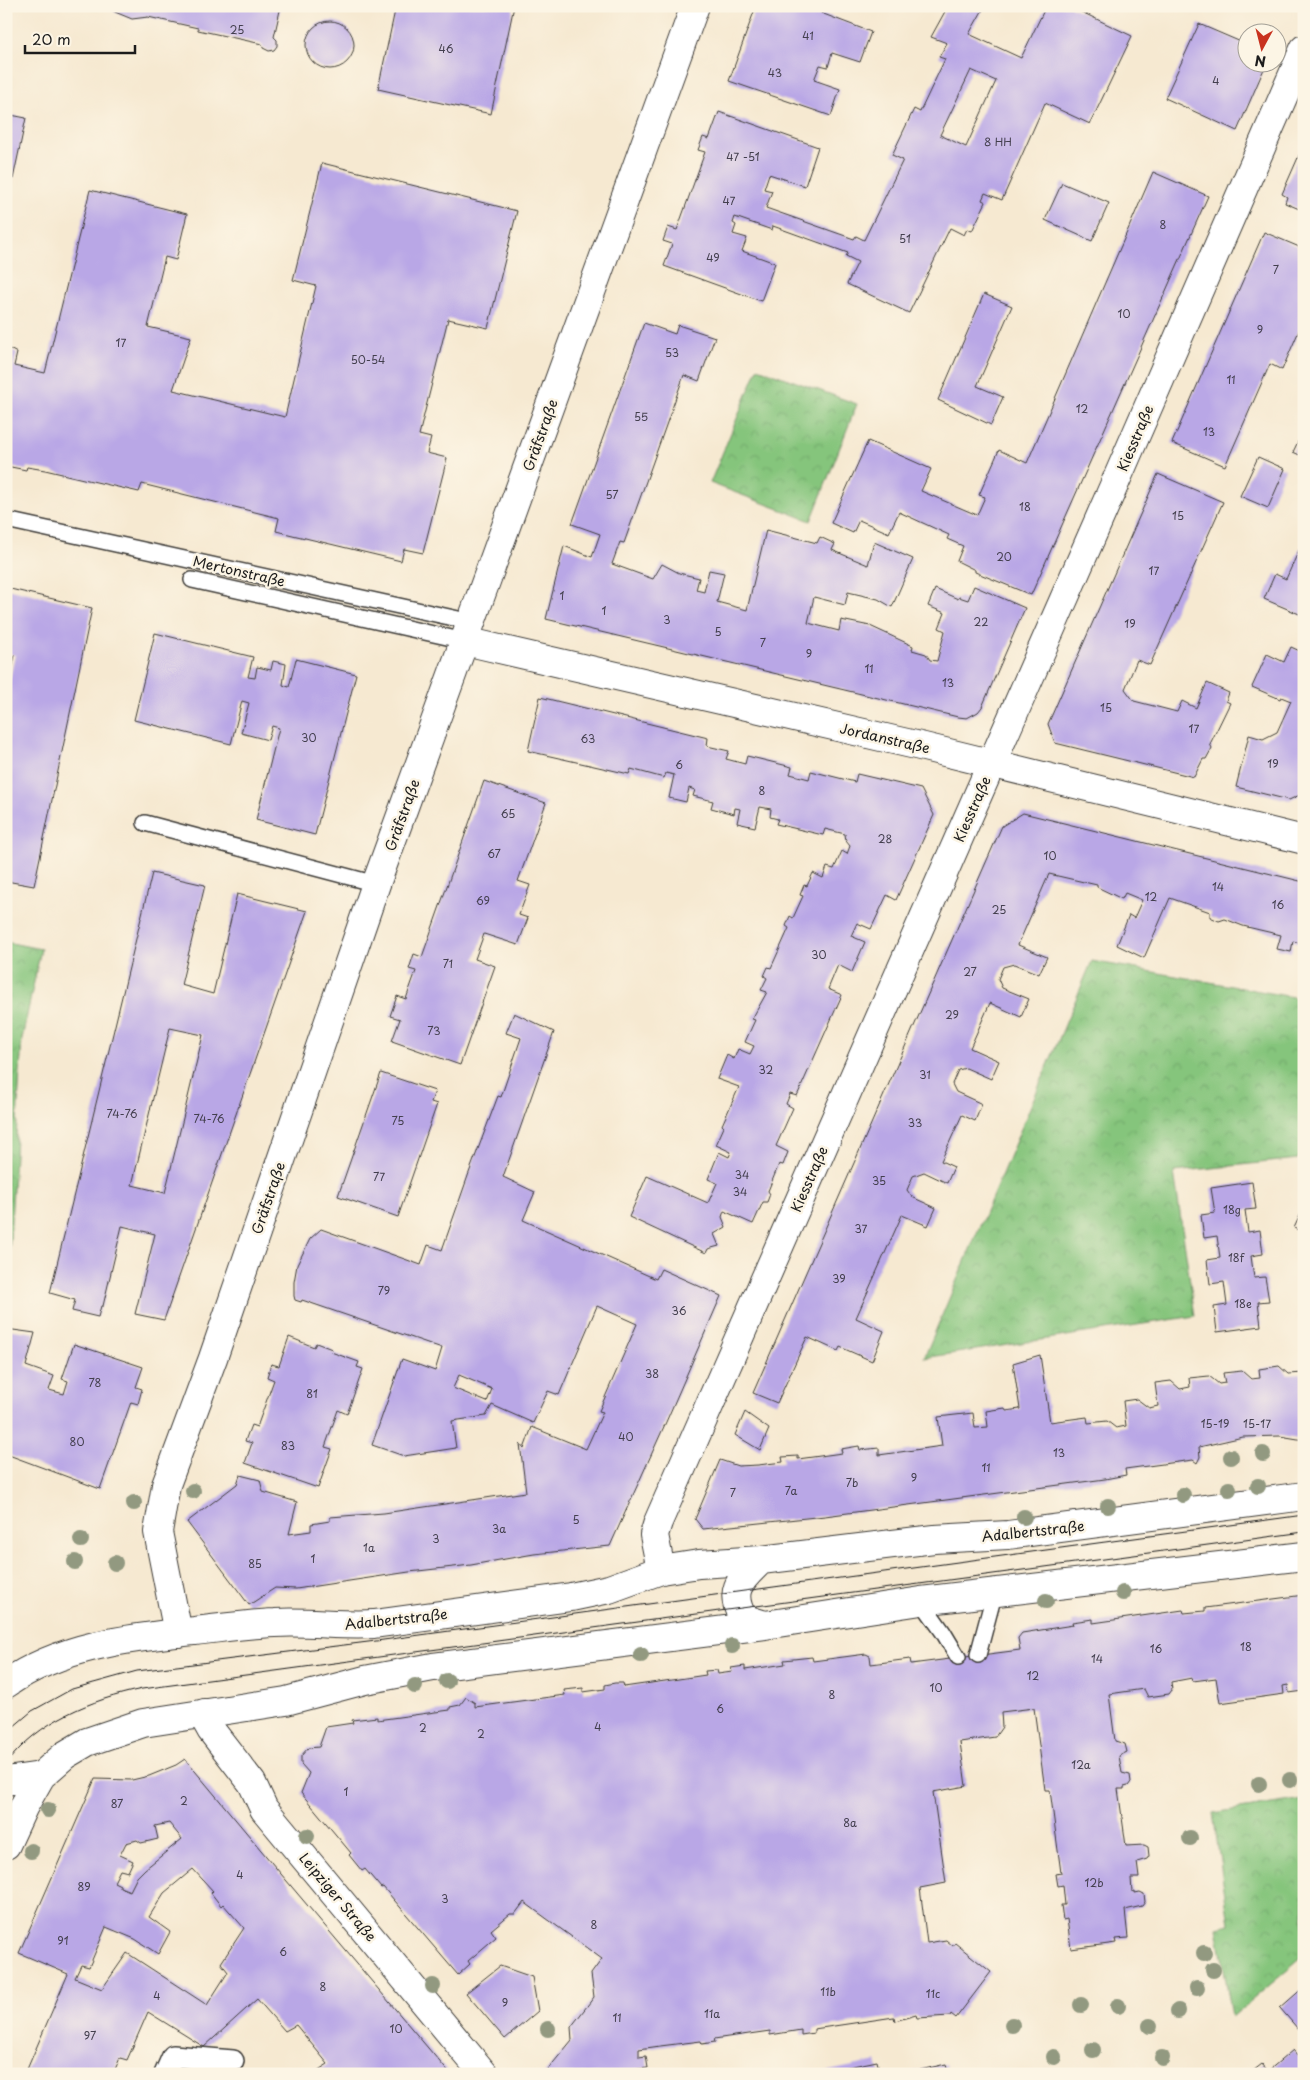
<svg xmlns="http://www.w3.org/2000/svg" width="1310" height="2080" viewBox="0 0 1310 2080" font-family="'Playpen Sans',sans-serif">
<defs>
<pattern id="park-crowns" width="20" height="18" patternUnits="userSpaceOnUse" patternTransform="scale(1.25)"><rect width="20" height="18" fill="#85c57c"/><path d="M2 6a3 3 0 1 1 6 0M12 15a3 3 0 1 1 6 0" fill="none" stroke="#72a96b"/></pattern>
</defs>
<rect width="100%" height="100%" fill="#fcf5e5"/>
<filter id="ink" filterUnits="userSpaceOnUse"><feTurbulence type="fractalNoise" baseFrequency=".02" numOctaves="2"/><feDisplacementMap in="SourceGraphic" scale="10" xChannelSelector="R" yChannelSelector="G"/><feConvolveMatrix kernelMatrix="1 2 1 2 8 2 1 2 1" color-interpolation-filters="sRGB"/></filter>
<filter id="wash" filterUnits="userSpaceOnUse"><feTurbulence type="fractalNoise" baseFrequency=".0096" numOctaves="4" result="noise"/><feDisplacementMap in="SourceGraphic" scale="20" xChannelSelector="R" yChannelSelector="G"/><feGaussianBlur stdDeviation="1.12" result="paint"/><feColorMatrix in="noise" values="0 0 0 0 0 0 0 0 0 0 0 0 0 0 0 0 0 1.4 0 .05"/><feComposite in="paint" operator="in"/></filter>
<g filter="url(#wash)">
<rect width="100%" height="100%" fill="#f6e9d1"/>
<path fill="url(#park-crowns)" stroke="#50704c" d="M758 368 857 404 811 521 710 483Z
M6 942 41 949 22 1039 9 1256 6 1255Z
M1092 961 1304 999V1148L1298 1159 1174 1172 1195 1316 924 1358Z
M1304 1799V1956L1232 2017 1217 1927 1229 1924 1213 1813Z"/>
<g id="blocks">
<path fill="#b9a7e6" fill-rule="evenodd" d="M112 6H281L274 37 277 40V46L274 50 269 51 263 48 262 44 198 30V28L148 17 132 19 115 12 111 9Z
M396 6H514L491 114 378 89Z
M756 6H823L821 13 871 32 860 62 832 53 828 67 820 65 814 80 840 89 831 116 729 81Z
M948 6H985L969 34 1021 58 1046 6H1069L1132 36 1090 124 1045 103 1002 200 985 193 982 200 986 202 972 231 967 229 964 235 950 228 909 313 847 284 858 262 846 256 848 253 773 226 772 230 735 217 733 223 736 225 733 234 747 238 742 251 775 263 761 301 664 266 672 244 663 241 668 227 677 230 705 152 698 150 703 137 709 139 719 112 818 147 805 186 769 174 764 189 772 191 766 208 854 239 856 236 864 240 903 160 892 155 914 109 920 112 945 59 939 57 947 43 931 37ZM971 70 996 81 966 147 940 135Z
M306 45a24 24 0 1 1 48 0a24 24 0 1 1-48 0Z
M1199 24 1248 45V62H1267L1237 131 1165 98Z
M6 114 26 118 13 179 6 177Z
M1304 144V211L1285 203 1287 197 1282 194Z
M322 163 517 211 488 328 448 319 419 435 431 438 427 453 447 458 423 553 404 549 401 561 276 531 279 518 142 484 139 492 45 470 27 467 26 470 6 466V347L17 353 14 366 45 373 90 190 187 214 176 260 165 257 148 327 191 337 173 390 285 417 316 286 293 280Z
M1153 172 1208 196 1031 595 975 572V570L957 561 963 546 947 539 949 535 899 512 889 533 859 520 853 533 831 523 868 441 931 469 921 491 977 515 985 497 979 495 999 450 1027 463Z
M1062 183 1109 203 1092 241 1045 220Z
M1264 232 1304 249V319L1282 370 1270 364 1225 466 1172 443Z
M984 294 1012 306 977 386 1003 397 991 425 938 400Z
M644 323 675 334 678 325 715 337 699 381 684 375 624 543 620 542 612 564 653 579 662 564 679 573 699 578 696 590 704 592 709 570 724 573 717 602 747 610 766 530 817 543 820 537 835 544 832 550 868 565 874 542 913 559 892 607 878 599 848 592 845 605 814 597 808 623 839 631 841 620 870 626 913 646 912 650 926 654 930 660 937 661 945 631 939 628 945 613 928 606 935 589 958 599 959 597 968 600 974 586 1025 608 982 707 978 712 967 718 958 717 546 619 564 546 592 557 600 534 572 524Z
M1304 429V457L1293 452Z
M1258 457 1285 469 1268 508 1240 496Z
M1158 474 1223 502 1150 665 1137 660 1125 689 1134 701 1177 712 1182 701 1196 708 1207 683 1229 693 1226 701 1230 703 1210 744 1212 748 1206 759H1203L1194 777 1055 743 1048 724Z
M1300 548 1304 550V616L1264 599 1275 574 1286 579Z
M6 588 92 608 34 886 6 881V698L15 655 6 653Z
M155 633 253 657 248 677 255 678 257 667 271 670 273 661 286 664 283 685 289 687 296 659 356 674 315 835 256 820 279 728 272 726 268 740 241 733 249 703 242 701 231 744 134 720Z
M1291 647 1302 652 1304 647V793L1289 800 1236 787 1249 735 1263 739 1277 732 1291 701 1281 697 1280 699 1252 687 1267 654 1284 662Z
M540 697 708 738 707 746 729 751 726 759 745 764 747 756 792 767 790 774 809 779 811 771 855 782 857 774 921 789 934 815 896 900 887 895 871 929 857 923 851 936 865 942 852 972 838 965 828 989 842 995 797 1096 790 1094 786 1104 793 1108 776 1146 788 1152 783 1165 779 1164 768 1191 770 1194 767 1202H763L753 1224 724 1211 722 1217 726 1227 714 1234 719 1246 708 1249 706 1253 629 1217 647 1176 708 1203 717 1183 708 1179 719 1152 729 1157 731 1152 716 1145 724 1127 722 1125 739 1087 717 1079 727 1055 734 1059 738 1049 750 1054 754 1046 745 1042 755 1020 752 1019 767 992 761 990 767 978 764 976 768 967 771 968 789 928 786 926 790 916 793 918 803 896 800 895 804 885 807 886 813 873 823 878 827 867 834 869 842 851 847 854 850 846 846 841 845 834 825 829 823 835 776 824 778 819 770 817 771 809 760 807 755 827 737 823 740 809 735 808 734 814 711 808 713 801 693 796 695 790 689 788 686 802 669 798 674 775 666 773 664 778 631 769 629 774 528 751Z
M484 781 546 803 518 881 530 885 519 915 528 918 518 945 484 934 475 959 495 966 460 1065 392 1041 400 1019 390 1016 397 996 406 999 416 971 409 969 414 954 422 957Z
M1023 813 1304 882V944L1293 941 1291 952 1277 949 1281 935 1243 926 1225 919 1219 921 1210 917V912L1170 898 1144 958 1117 945 1129 915 1134 918 1142 900 1125 893 1122 899 1097 887V885L1049 874 1018 945 1047 957 1039 974 1014 964 1003 967 998 979 1002 988 1029 999 1021 1017 990 1003 970 1048 999 1061 991 1079 966 1068 958 1070 952 1084 956 1092 982 1104 975 1121 962 1115 941 1161 954 1167 947 1183 924 1172 913 1176 907 1190 912 1197 936 1208 928 1226 902 1215 856 1318 884 1331 872 1361 840 1347 838 1351 807 1337 777 1403 753 1393 1002 826Z
M152 873 205 885 181 985 213 994 237 894 307 911 164 1320 135 1314 155 1234 122 1226 103 1306H101L98 1317 72 1311 75 1300 50 1293ZM170 1028 203 1035 165 1193 132 1185Z
M514 1013 554 1032 503 1177 535 1192 523 1220 656 1279 661 1269 721 1296 666 1422 610 1546 534 1554 471 1565 409 1572 296 1589 275 1588 249 1605 187 1522 237 1484 240 1475 260 1480 263 1492 297 1502 289 1534 311 1531V1524L330 1521V1517L384 1513 526 1492 520 1444 524 1449 532 1427 586 1449 603 1412 599 1411 637 1324 597 1306 559 1395 548 1391 533 1423 492 1405 486 1416 452 1421 456 1448 404 1456 372 1445 402 1359 435 1371 442 1348 302 1300 301 1302 295 1300 294 1296V1282L297 1265 310 1239 321 1229 421 1265 428 1245 442 1250 469 1173 498 1096 501 1097 521 1038 506 1033ZM459 1375 492 1389 487 1402 453 1388Z
M381 1073 435 1091 431 1102 437 1104 398 1217 338 1196Z
M1252 1182 1256 1209 1245 1210 1248 1232 1260 1230 1263 1254 1251 1256 1254 1278 1265 1277 1269 1301 1258 1302 1261 1326 1217 1332 1214 1307 1227 1305 1224 1282 1210 1284 1207 1260 1220 1258 1217 1236 1204 1238 1201 1215 1215 1213 1211 1188Z
M1304 1207V1233L1294 1228Z
M6 1329 35 1333 26 1366 54 1376 49 1390 64 1394 68 1381 62 1379 74 1344 143 1367 136 1387 142 1389 138 1404 131 1402 100 1489 6 1454Z
M289 1337 314 1347 316 1343 332 1349 331 1352 359 1362 357 1367 363 1369 347 1414 338 1410 325 1447 332 1449 318 1488 245 1463 252 1443 245 1441 251 1425 257 1427 274 1380 267 1377 271 1364 279 1366Z
M1040 1355 1050 1422 1087 1417 1088 1423 1107 1421 1116 1428 1126 1426 1123 1401 1137 1399 1149 1408 1158 1406 1155 1383 1171 1381 1180 1389 1190 1387 1189 1378 1209 1376 1219 1384 1225 1383 1223 1373 1242 1371 1251 1379 1260 1378 1259 1369 1279 1366 1288 1374 1304 1373V1440L1280 1436 1243 1437 1199 1447 1200 1457 1197 1463 1193 1460 1125 1469 1126 1475 1105 1479 825 1516 703 1529 695 1519 720 1460 738 1466 758 1465 783 1462 782 1457 798 1456V1459L842 1453 841 1449 859 1446 860 1450 879 1448V1455L942 1446 938 1417 973 1413 975 1428 988 1427 986 1411 1005 1408 1006 1411 1020 1409 1013 1363Z
M745 1412 769 1429 760 1450 735 1435Z
M1304 1595V1691L1289 1693 1288 1685 1283 1686 1284 1694 1220 1703 1216 1678 1193 1681 1192 1678 1171 1682 1172 1690 1169 1694 1148 1697 1144 1689 1109 1694 1115 1741 1125 1744 1127 1752 1119 1756 1122 1773 1130 1775 1131 1782 1128 1786 1124 1787V1789H1118L1126 1846 1144 1845 1148 1847 1149 1856 1147 1859 1137 1862 1139 1878H1131L1132 1892 1135 1891V1893L1140 1892 1144 1894 1145 1902 1142 1906 1125 1910 1128 1938 1115 1939 1116 1943 1071 1949 1067 1919 1063 1920 1061 1905H1065L1063 1885 1058 1886 1056 1874 1061 1873 1050 1790H1045L1034 1708 1001 1712 1002 1727 995 1737 960 1742 966 1786 933 1792 946 1883 920 1888 927 1943 946 1940 953 1946 955 1943 991 1972 956 2018 951 2014 950 2016 917 2018 916 2015 895 2021 894 2017 814 2029V2033L801 2035V2030L770 2035V2031L714 2039 715 2042 702 2044 701 2041 660 2046 639 2049V2057L646 2056 648 2068 632 2070 629 2074H544L572 2040 571 2027 594 1997 591 1974 602 1959 524 1902 515 1914H510L491 1930 496 1937 468 1961 470 1964 458 1975 383 1887 381 1888 365 1869 362 1871 349 1855 351 1853 301 1793 309 1773 301 1764V1756L308 1748 319 1747 326 1727 353 1723 352 1720 377 1717V1720L450 1710V1707L460 1705 466 1697 475 1703V1707L565 1695 564 1690 583 1688V1692L605 1689V1685L615 1683H623L624 1687 706 1675 705 1671 717 1670 718 1674 732 1672 731 1668 745 1666V1670L785 1664 784 1660 812 1657 813 1661 866 1654 870 1656 871 1664 910 1659 911 1664 1020 1650 1018 1638 1022 1633 1073 1625 1072 1622 1093 1619V1623L1183 1610 1184 1613 1205 1611V1608Z
M185 1759 286 1880 450 2074H312L328 2064 296 2025 285 2031 257 1999 204 2047 148 2012 127 2060 120 2058 113 2074H25L68 1974 19 1953 95 1779 132 1780 149 1776 176 1765ZM169 1823 182 1839 145 1869 137 1877 130 1891 120 1887V1885L114 1882 120 1870 128 1872 133 1861 120 1855 126 1843 137 1840 141 1843 158 1839 155 1826ZM193 1869 213 1891 211 1893 221 1906 223 1904 244 1928 221 1963 228 1972 207 2005 127 1953 102 1989 75 1978 81 1965 89 1967 106 1927 135 1939 158 1954 170 1932 149 1917 164 1893Z
M500 1966 532 1977 538 2011 505 2039 466 1993Z
M1304 1987V2036L1280 2008Z
M1293 2050 1304 2063V2074H1249L1262 2064 1268 2071Z
M877 2061 880 2074H820L819 2073Z
M946 2064 948 2074H907V2073Z"/>
</g>
</g>
<g filter="url(#ink)">
<use href="#blocks" fill-opacity="0" stroke="#3d3b37" stroke-width="1"/>
<g fill="none" stroke-linecap="round" stroke-linejoin="round">
<g stroke="#3d3b37" stroke-width="18">
<path id="service" d="M6 520 472 622
M192 580 465 641
M145 823 376 884
M921 1601 943 1632 958 1657
M978 1655 995 1591"/>
</g>
<g stroke="#3d3b37" stroke-width="24">
<path id="pedestrian" d="M165 2074 173 2056 233 2061"/>
</g>
<g stroke="#3d3b37" stroke-width="30">
<path id="minor" d="M465 641 920 746 1304 840
M661 1570 654 1535 658 1522 1112 490 1304 49
M178 1633 158 1532 166 1485 213 1358 376 884 695 6
M205 1713 206 1721 211 1730 252 1783 264 1809 484 2074"/>
</g>
<g stroke="#3d3b37" stroke-width="30">
<path id="tertiary" d="M761 1560C742 1579 727 1589 743 1618L765 1625
M6 1684C62 1645 130 1638 195 1631 222 1628 248 1624 275 1623 308 1621 341 1626 374 1624L571 1597 609 1589 661 1570 699 1564 761 1560 934 1539 1008 1535 1304 1496
M6 1781 41 1776
M6 1845 24 1806 41 1776 65 1755 87 1742 143 1723 286 1701 365 1680 433 1667 765 1625 921 1601 1304 1556"/>
</g>
<use href="#service" stroke="#fff" stroke-width="15"/>
<use href="#pedestrian" stroke="#fff" stroke-width="21"/>
<use href="#minor" stroke="#fff" stroke-width="28"/>
<use href="#tertiary" stroke="#fff" stroke-width="28"/>
<path stroke="#1c1c1c" stroke-width="1" d="M6 1733 32 1711 72 1689 137 1671 376 1641 1304 1515
M6 1764C39 1720 91 1700 142 1689L1304 1532"/>
</g>
<g fill="#929980">
<circle cx="1263" cy="1454" r="8"/>
<circle cx="1231" cy="1457" r="8"/>
<circle cx="1258" cy="1486" r="8"/>
<circle cx="1229" cy="1489" r="8"/>
<circle cx="193" cy="1491" r="8"/>
<circle cx="1183" cy="1495" r="8"/>
<circle cx="134" cy="1503" r="8"/>
<circle cx="1108" cy="1506" r="8"/>
<circle cx="1024" cy="1517" r="8"/>
<circle cx="81" cy="1540" r="8"/>
<circle cx="75" cy="1562" r="8"/>
<circle cx="115" cy="1563" r="8"/>
<circle cx="1123" cy="1593" r="8"/>
<circle cx="1046" cy="1601" r="8"/>
<circle cx="732" cy="1646" r="8"/>
<circle cx="641" cy="1655" r="8"/>
<circle cx="447" cy="1681" r="8"/>
<circle cx="415" cy="1686" r="8"/>
<circle cx="1290" cy="1780" r="8"/>
<circle cx="1259" cy="1784" r="8"/>
<circle cx="48" cy="1810" r="8"/>
<circle cx="307" cy="1836" r="8"/>
<circle cx="1190" cy="1838" r="8"/>
<circle cx="31" cy="1851" r="8"/>
<circle cx="1204" cy="1953" r="8"/>
<circle cx="1213" cy="1970" r="8"/>
<circle cx="433" cy="1986" r="8"/>
<circle cx="1197" cy="1988" r="8"/>
<circle cx="1081" cy="2005" r="8"/>
<circle cx="1118" cy="2006" r="8"/>
<circle cx="1178" cy="2011" r="8"/>
<circle cx="1012" cy="2025" r="8"/>
<circle cx="1150" cy="2026" r="8"/>
<circle cx="548" cy="2029" r="8"/>
<circle cx="1093" cy="2050" r="8"/>
<circle cx="1054" cy="2057" r="8"/>
<circle cx="1162" cy="2058" r="8"/>
</g>
</g>
<g text-anchor="middle" dominant-baseline="central" stroke-width="5" stroke-linejoin="round" paint-order="stroke">
<g font-size="11" fill="#433f4e">
<text x="237" y="29">25</text>
<text x="808" y="35">41</text>
<text x="446" y="48">46</text>
<text x="775" y="72">43</text>
<text x="1216" y="80">4</text>
<text x="998" y="141">8 HH</text>
<text x="743" y="156">47 -51</text>
<text x="729" y="200">47</text>
<text x="1163" y="224">8</text>
<text x="905" y="238">51</text>
<text x="713" y="257">49</text>
<text x="1276" y="269">7</text>
<text x="1124" y="313">10</text>
<text x="1260" y="329">9</text>
<text x="121" y="342">17</text>
<text x="672" y="352">53</text>
<text x="368" y="359">50-54</text>
<text x="1231" y="379">11</text>
<text x="1082" y="408">12</text>
<text x="641" y="416">55</text>
<text x="1209" y="431">13</text>
<text x="612" y="494">57</text>
<text x="1025" y="506">18</text>
<text x="1178" y="515">15</text>
<text x="1004" y="556">20</text>
<text x="1154" y="570">17</text>
<text x="562" y="595">1</text>
<text x="604" y="610">1</text>
<text x="667" y="619">3</text>
<text x="981" y="621">22</text>
<text x="1130" y="623">19</text>
<text x="718" y="631">5</text>
<text x="763" y="642">7</text>
<text x="809" y="653">9</text>
<text x="869" y="668">11</text>
<text x="948" y="682">13</text>
<text x="1106" y="707">15</text>
<text x="1194" y="728">17</text>
<text x="309" y="737">30</text>
<text x="588" y="738">63</text>
<text x="1273" y="763">19</text>
<text x="679" y="764">6</text>
<text x="762" y="790">8</text>
<text x="508" y="813">65</text>
<text x="885" y="838">28</text>
<text x="494" y="853">67</text>
<text x="1050" y="855">10</text>
<text x="1218" y="886">14</text>
<text x="1151" y="896">12</text>
<text x="483" y="900">69</text>
<text x="1278" y="904">16</text>
<text x="999" y="909">25</text>
<text x="819" y="954">30</text>
<text x="448" y="963">71</text>
<text x="970" y="971">27</text>
<text x="952" y="1014">29</text>
<text x="434" y="1030">73</text>
<text x="766" y="1069">32</text>
<text x="925" y="1074">31</text>
<text x="122" y="1113">74-76</text>
<text x="209" y="1118">74-76</text>
<text x="398" y="1120">75</text>
<text x="915" y="1122">33</text>
<text x="742" y="1174">34</text>
<text x="379" y="1176">77</text>
<text x="879" y="1180">35</text>
<text x="740" y="1191">34</text>
<text x="1232" y="1209">18g</text>
<text x="861" y="1228">37</text>
<text x="1236" y="1257">18f</text>
<text x="839" y="1278">39</text>
<text x="384" y="1290">79</text>
<text x="1243" y="1303">18e</text>
<text x="679" y="1310">36</text>
<text x="652" y="1373">38</text>
<text x="95" y="1382">78</text>
<text x="312" y="1393">81</text>
<text x="1215" y="1423">15-19</text>
<text x="1257" y="1423">15-17</text>
<text x="626" y="1436">40</text>
<text x="77" y="1441">80</text>
<text x="288" y="1445">83</text>
<text x="1059" y="1452">13</text>
<text x="986" y="1467">11</text>
<text x="914" y="1477">9</text>
<text x="852" y="1482">7b</text>
<text x="791" y="1490">7a</text>
<text x="733" y="1492">7</text>
<text x="576" y="1519">5</text>
<text x="499" y="1528">3a</text>
<text x="436" y="1538">3</text>
<text x="369" y="1547">1a</text>
<text x="313" y="1558">1</text>
<text x="255" y="1563">85</text>
<text x="1246" y="1646">18</text>
<text x="1156" y="1648">16</text>
<text x="1097" y="1658">14</text>
<text x="1033" y="1675">12</text>
<text x="936" y="1687">10</text>
<text x="832" y="1694">8</text>
<text x="720" y="1708">6</text>
<text x="598" y="1726">4</text>
<text x="423" y="1727">2</text>
<text x="481" y="1733">2</text>
<text x="1081" y="1764">12a</text>
<text x="346" y="1791">1</text>
<text x="184" y="1800">2</text>
<text x="117" y="1803">87</text>
<text x="850" y="1822">8a</text>
<text x="240" y="1874">4</text>
<text x="1094" y="1882">12b</text>
<text x="84" y="1886">89</text>
<text x="445" y="1898">3</text>
<text x="594" y="1924">8</text>
<text x="63" y="1940">91</text>
<text x="283" y="1951">6</text>
<text x="323" y="1986">8</text>
<text x="828" y="1991">11b</text>
<text x="933" y="1993">11c</text>
<text x="157" y="1995">4</text>
<text x="505" y="2002">9</text>
<text x="712" y="2013">11a</text>
<text x="617" y="2017">11</text>
<text x="396" y="2028">10</text>
<text x="90" y="2035">97</text>
</g>
<g font-size="14" fill="#1c1c1c" stroke="#fcf5e5">
<text transform="translate(540 435) rotate(-70)">Gräfstraße</text>
<text transform="translate(1135 438) rotate(-67)">Kiesstraße</text>
<text transform="translate(239 571) rotate(13)">Mertonstraße</text>
<text transform="translate(885 738) rotate(13)">Jordanstraße</text>
<text transform="translate(972 809) rotate(-66)">Kiesstraße</text>
<text transform="translate(402 815) rotate(-70)">Gräfstraße</text>
<text transform="translate(809 1179) rotate(-66)">Kiesstraße</text>
<text transform="translate(268 1198) rotate(-71)">Gräfstraße</text>
<text transform="translate(1033 1531) rotate(-6)">Adalbertstraße</text>
<text transform="translate(396 1619) rotate(-6)">Adalbertstraße</text>
<text transform="translate(338 1897) rotate(50)">Leipziger Straße</text>
</g>
</g>
<rect width="1310" height="2080" fill="none" stroke="#fcf5e5" stroke-width="25"/>
<g transform="translate(1262 48) rotate(187)"><circle r="24" fill="#fcf5e5" stroke="#a29e95"/>
<path d="M0-4L9 19L0 12L-9 19Z" fill="#c8321e"/>
<text y="-8" font-size="14" font-weight="bold" text-anchor="middle" fill="#1c1c1c">N</text>
</g>
<path d="M25 45v8h110v-8" fill="none" stroke="#1c1c1c" stroke-width="2.5"/>
<text x="32" y="45" font-size="15" fill="#1c1c1c" stroke="#fcf5e5" stroke-width="4" paint-order="stroke">20 m</text>
</svg>
